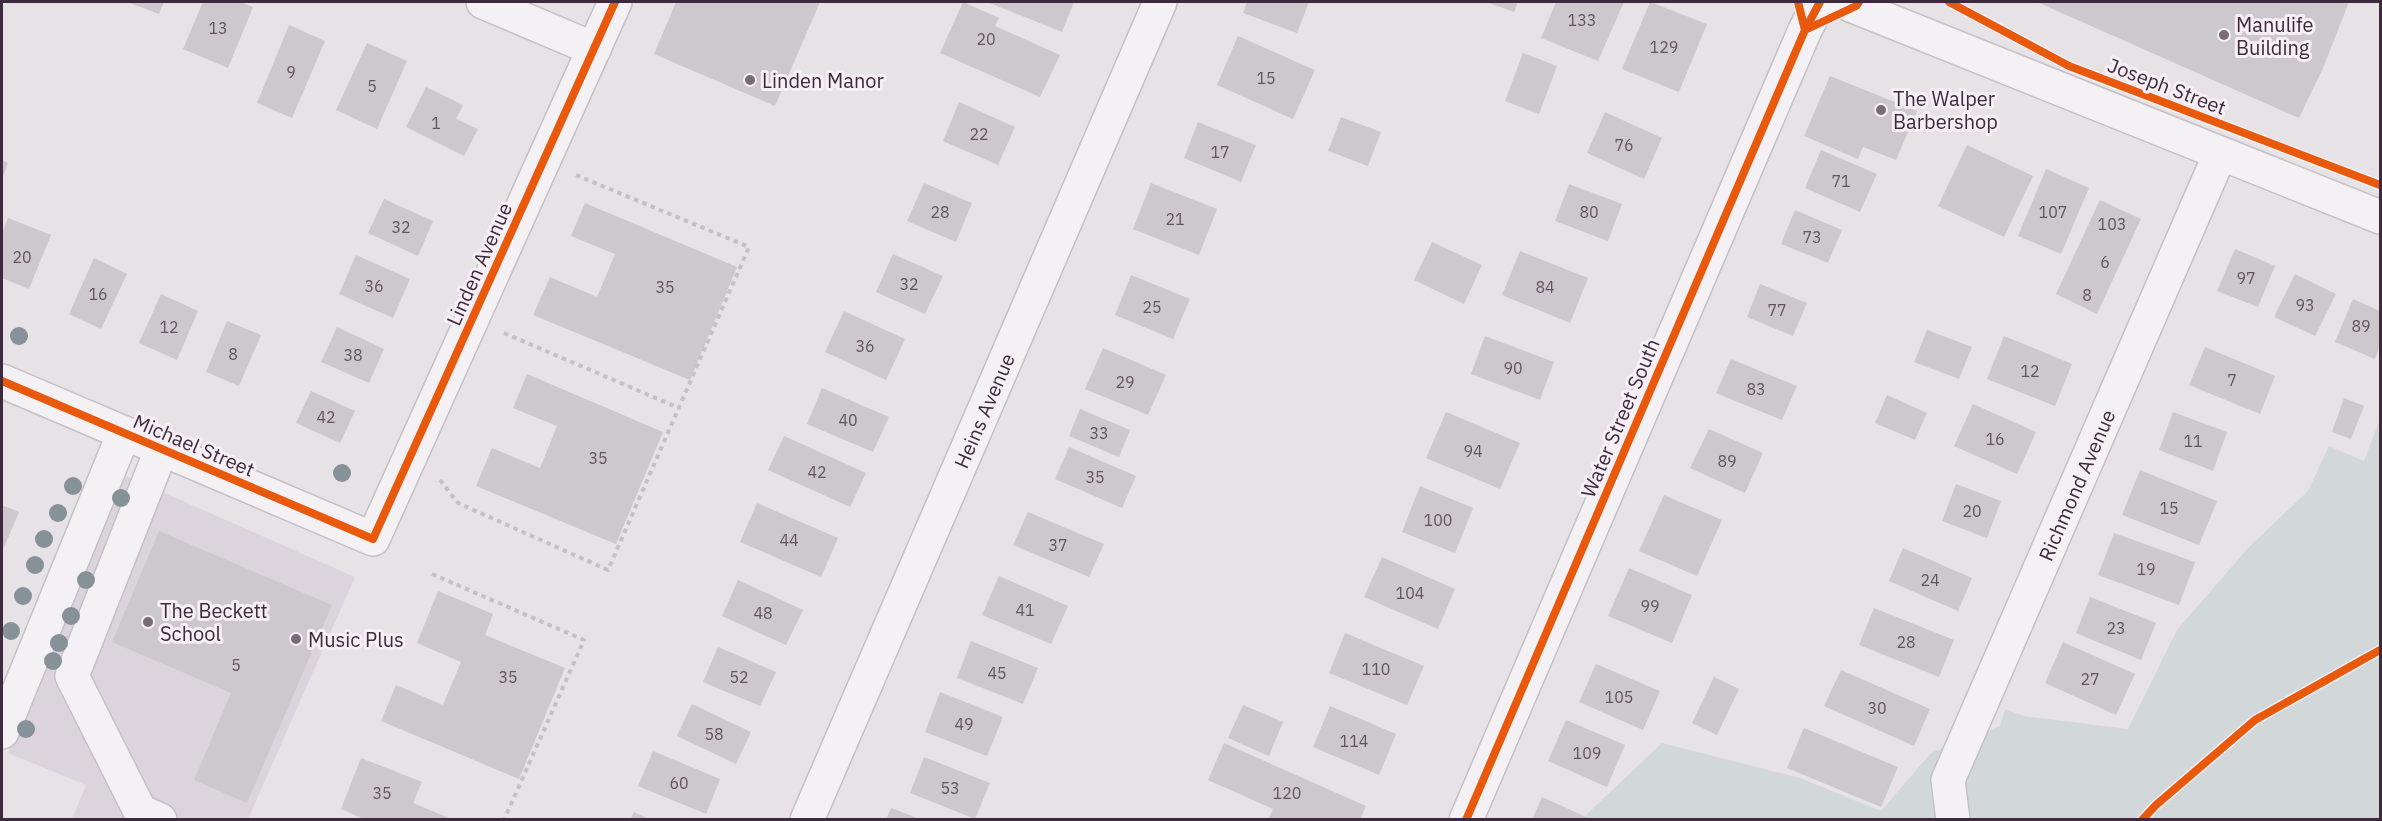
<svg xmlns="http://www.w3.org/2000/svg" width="2382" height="821" viewBox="0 0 2382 821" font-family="'IBM Plex Sans',sans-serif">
<rect width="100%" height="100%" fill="#e6e2e6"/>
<path fill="#dcd4dc" d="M126 476 355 577 248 819H72L86 785 8 753Z"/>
<path fill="#d2d8da" d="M2380 419V819L1586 820 1587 814 1662 743 1800 778 1881 811 1931 753 2000 726 2005 709 2024 716 2128 729 2177 630 2248 548 2308 491 2329 446 2364 461Z"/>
<path fill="#cdc8cd" d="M127 2H164L159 14Z
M203 2H240L253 7 228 68 183 49Z
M676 2H820L775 106 654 54Z
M963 2 999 18 995 26 1060 55 1040 97 940 53Z
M987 2H1074L1062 32Z
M1247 2H1309L1297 33 1243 13Z
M1486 2H1518L1514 12Z
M1556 2H1624L1598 61 1541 38Z
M1650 2 1707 24 1679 92 1622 69Z
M2037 2H2349L2323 68 2299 118Z
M289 25 325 41 292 118 257 103Z
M1238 36 1315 70 1293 119 1217 85Z
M367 43 407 61 377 129 336 110Z
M1523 53 1557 66 1539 114 1505 101Z
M1830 76 1917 111 1896 160 1863 147 1858 159 1804 136Z
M426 87 463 105 456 119 478 129 464 156 406 127Z
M959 102 1015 127 998 165 943 141Z
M1605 112 1662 138 1644 179 1587 153Z
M1341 117 1381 132 1368 166 1328 151Z
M1198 122 1256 145 1241 182 1184 158Z
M1967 145 2033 176 2004 237 1938 206Z
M1821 150 1877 174 1860 212 1805 188Z
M2 160 8 163 2 179Z
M2046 169 2089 188 2061 254 2018 236Z
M924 183 972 203 956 242 907 221Z
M1151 183 1217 209 1199 255 1133 229Z
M1569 184 1622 204 1608 241 1555 221Z
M384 199 433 221 418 256 368 233Z
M2100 200 2141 219 2097 314 2056 294Z
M585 203 737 267 690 380 533 315 550 277 597 297 615 254 571 236Z
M1795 210 1842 230 1828 263 1781 244Z
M8 218 51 235 29 289 2 278V233Z
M1432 242 1482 265 1464 304 1414 280Z
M2235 249 2275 266 2258 307 2217 291Z
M1520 251 1588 278 1570 323 1502 295Z
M893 254 943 276 925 314 876 292Z
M356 255 410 279 393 318 339 294Z
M94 258 127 274 101 329 69 314Z
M2295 274 2336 294 2315 336 2274 317Z
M1131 275 1190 299 1173 339 1115 315Z
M1760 284 1807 303 1793 336 1747 317Z
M161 294 198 311 177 360 139 343Z
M2353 299 2380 311V346L2375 359 2335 342Z
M844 311 905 339 886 380 825 352Z
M227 321 261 335 239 386 206 372Z
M337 327 384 349 369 383 321 362Z
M1927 330 1972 347 1959 379 1914 362Z
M1485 336 1554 362 1540 400 1471 374Z
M2004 336 2072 364 2055 406 1987 379Z
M2205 347 2275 376 2260 414 2189 385Z
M1103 348 1166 375 1148 415 1085 389Z
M1731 359 1797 386 1782 420 1716 393Z
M527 374 663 432 616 544 476 486 492 448 540 468 557 426 513 408Z
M822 388 889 417 873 452 807 424Z
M311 391 355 411 340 443 296 423Z
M1887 395 1927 413 1915 440 1875 423Z
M2344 398 2364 406 2351 439 2332 432Z
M1973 404 2036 432 2017 474 1954 446Z
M1080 409 1130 430 1119 457 1069 436Z
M1446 412 1520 443 1500 489 1426 458Z
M2173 412 2227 432 2213 471 2159 450Z
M1709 429 1763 453 1745 493 1690 468Z
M784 436 866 473 850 507 768 470Z
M1069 447 1136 476 1122 508 1055 479Z
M2140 470 2217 501 2199 545 2122 515Z
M1956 484 2001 501 1987 538 1942 521Z
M1420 486 1473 508 1455 553 1402 532Z
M1664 495 1722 520 1697 576 1639 551Z
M757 503 838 538 821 577 740 542Z
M2 505 19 512 2 552Z
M1028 512 1104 544 1089 577 1013 545Z
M159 531 332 605 247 803 194 780 231 693 112 642Z
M2114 533 2195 562 2179 605 2098 575Z
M1903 548 1972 578 1958 611 1889 581Z
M1382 557 1455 589 1438 629 1364 597Z
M1629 568 1692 595 1672 643 1608 616Z
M999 576 1068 606 1051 644 982 615Z
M738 580 803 610 786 645 722 616Z
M438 591 493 614 485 635 565 668 519 779 381 721 396 685 443 705 461 662 417 643Z
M2090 597 2156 623 2141 660 2076 633Z
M1874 608 1954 640 1939 677 1859 645Z
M1345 633 1424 666 1407 705 1329 673Z
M971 641 1038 668 1023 704 957 678Z
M2063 642 2135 674 2116 715 2045 683Z
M718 647 776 672 760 706 703 682Z
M1596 664 1660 691 1643 730 1579 702Z
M1841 670 1930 709 1914 746 1824 706Z
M1714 677 1739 689 1717 735 1692 723Z
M940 692 1003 717 987 756 925 732Z
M692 704 751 732 736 764 677 736Z
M1243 705 1283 722 1269 756 1228 738Z
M1330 706 1396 734 1379 775 1313 747Z
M1566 720 1625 745 1607 787 1548 761Z
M1804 728 1898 767 1881 807 1787 768Z
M1224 743 1366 806 1360 820H1268L1273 809 1208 780Z
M653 751 720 779 706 814 638 786Z
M924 757 990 783 975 819 910 793Z
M361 758 422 782 413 803 454 820H366L341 809Z
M1542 797 1593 820H1532Z
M891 808 920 819V820H886Z
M634 812 651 820H630Z"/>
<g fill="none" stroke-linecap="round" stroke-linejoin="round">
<g stroke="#c4c0c4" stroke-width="36">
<g id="minor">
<path d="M483 2 594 49"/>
<path d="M1843 2 2380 217"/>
<path d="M2 381 373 539 615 2"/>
<path d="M2 732 124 433"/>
<path d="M160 820 140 811 72 676 162 448"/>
<path id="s1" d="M807 820 1160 2"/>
<path d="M1466 820 1805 30 1820 2"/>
<path id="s2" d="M1953 820 1948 780 2220 154"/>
</g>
</g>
<path stroke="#c5c0c5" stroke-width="4" stroke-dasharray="4.5 4.5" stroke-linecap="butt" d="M504 333 679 408
M440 480 458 503 608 570 749 247 576 175
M432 574 584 640 504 820"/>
<use href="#minor" stroke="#f3f1f3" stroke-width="33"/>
<g stroke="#f6eff6" stroke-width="11">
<path id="cycleway" d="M1798 2 1805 30 1856 6 1859 2
M1949 2 2069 66 2380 185
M2 381 373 539 615 2
M1466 820 1805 30 1820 2
M2142 820 2156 805 2255 720 2380 650"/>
</g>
<use href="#cycleway" stroke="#e8590c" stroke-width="8"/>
</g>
<g fill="#869298">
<circle cx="19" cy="336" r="9"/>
<circle cx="342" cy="473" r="9"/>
<circle cx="73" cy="486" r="9"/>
<circle cx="121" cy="498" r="9"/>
<circle cx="58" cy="513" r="9"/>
<circle cx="44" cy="539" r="9"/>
<circle cx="35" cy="565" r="9"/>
<circle cx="86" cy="580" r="9"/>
<circle cx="23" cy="596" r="9"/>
<circle cx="71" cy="616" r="9"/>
<circle cx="11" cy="631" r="9"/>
<circle cx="59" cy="643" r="9"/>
<circle cx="53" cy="661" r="9"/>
<circle cx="26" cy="729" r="9"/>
</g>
<g fill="#796a78" stroke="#f6eff6" stroke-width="2">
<circle cx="2224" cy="35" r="6"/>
<circle cx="750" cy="80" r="6"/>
<circle cx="1881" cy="110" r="6"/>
<circle cx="148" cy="622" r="6"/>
<circle cx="296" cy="639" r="6"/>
</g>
<g text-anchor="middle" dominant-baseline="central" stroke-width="6" stroke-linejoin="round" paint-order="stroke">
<g font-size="16" fill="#635262">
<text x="1582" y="20">133</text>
<text x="218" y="28">13</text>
<text x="986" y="39">20</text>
<text x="1664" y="47">129</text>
<text x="291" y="72">9</text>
<text x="1266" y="78">15</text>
<text x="372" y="86">5</text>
<text x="436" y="123">1</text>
<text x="979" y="134">22</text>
<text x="1624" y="145">76</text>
<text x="1220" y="152">17</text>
<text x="1841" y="181">71</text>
<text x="940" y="212">28</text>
<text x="1589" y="212">80</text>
<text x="2053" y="212">107</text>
<text x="1175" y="219">21</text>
<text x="2112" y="224">103</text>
<text x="401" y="227">32</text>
<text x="1812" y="237">73</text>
<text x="22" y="257">20</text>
<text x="2105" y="262">6</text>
<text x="2246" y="278">97</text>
<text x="909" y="284">32</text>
<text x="374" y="286">36</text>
<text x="665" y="287">35</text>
<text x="1545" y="287">84</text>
<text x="98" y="294">16</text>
<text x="2087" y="295">8</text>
<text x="2305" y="305">93</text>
<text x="1152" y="307">25</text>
<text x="1777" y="310">77</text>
<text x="2361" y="326">89</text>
<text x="169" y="327">12</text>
<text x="865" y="346">36</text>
<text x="233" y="354">8</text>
<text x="353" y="355">38</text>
<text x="1513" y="368">90</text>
<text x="2030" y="371">12</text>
<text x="2232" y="380">7</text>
<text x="1125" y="382">29</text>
<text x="1756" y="389">83</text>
<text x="326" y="417">42</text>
<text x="848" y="420">40</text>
<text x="1099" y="433">33</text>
<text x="1995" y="439">16</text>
<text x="2193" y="441">11</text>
<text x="1473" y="451">94</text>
<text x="598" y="458">35</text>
<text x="1727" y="461">89</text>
<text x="817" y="472">42</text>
<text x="1095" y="477">35</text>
<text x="2169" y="508">15</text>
<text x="1972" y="511">20</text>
<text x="1438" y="520">100</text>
<text x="789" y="540">44</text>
<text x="1058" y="545">37</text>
<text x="2146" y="569">19</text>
<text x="1930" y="580">24</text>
<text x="1410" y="593">104</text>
<text x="1650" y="606">99</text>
<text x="1025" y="610">41</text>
<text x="763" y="613">48</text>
<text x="2116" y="628">23</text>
<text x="1906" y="642">28</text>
<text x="236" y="665">5</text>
<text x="1376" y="669">110</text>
<text x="997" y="673">45</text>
<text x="508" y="677">35</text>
<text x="739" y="677">52</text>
<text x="2090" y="679">27</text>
<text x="1619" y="697">105</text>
<text x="1877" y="708">30</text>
<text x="964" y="724">49</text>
<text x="714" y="734">58</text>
<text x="1354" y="741">114</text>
<text x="1587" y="753">109</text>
<text x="679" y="783">60</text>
<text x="950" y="788">53</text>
<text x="382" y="793">35</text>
<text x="1287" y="793">120</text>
</g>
<g font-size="20" fill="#3e293d" stroke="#f6eff6" text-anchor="start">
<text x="2236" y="24">Manulife<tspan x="2236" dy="23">Building</tspan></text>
<text x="762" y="80">Linden Manor</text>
<text x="1893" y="98">The Walper<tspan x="1893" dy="23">Barbershop</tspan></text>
<text x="160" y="610">The Beckett<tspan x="160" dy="23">School</tspan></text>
<text x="308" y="639">Music Plus</text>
</g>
<g font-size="20" fill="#3e293d" stroke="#f6eff6">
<text transform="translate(2167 86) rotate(21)">Joseph Street</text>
<text transform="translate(479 264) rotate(-66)">Linden Avenue</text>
<text stroke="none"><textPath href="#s1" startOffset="446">Heins Avenue</textPath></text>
<text transform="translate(1620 418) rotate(-67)">Water Street South</text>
<text transform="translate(194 445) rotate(23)">Michael Street</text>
<text stroke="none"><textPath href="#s2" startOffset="362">Richmond Avenue</textPath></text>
</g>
</g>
<rect width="2382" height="821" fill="none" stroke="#3e293d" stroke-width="6"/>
</svg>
